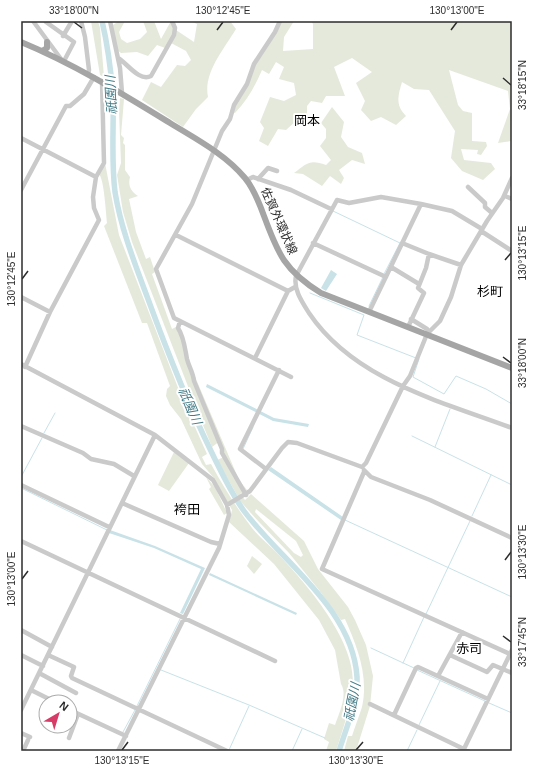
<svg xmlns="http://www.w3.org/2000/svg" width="533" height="772" viewBox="0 0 533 772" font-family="Helvetica,'Noto Sans JP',sans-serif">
<rect width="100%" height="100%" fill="#fff"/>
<path fill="#e5e9db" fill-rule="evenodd" d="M91 21H98L100 28 104 77 100 75Z
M119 21H125L119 32 121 39 127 43 140 39 147 32 143 21H154L161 39 171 21 176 30 194 42 197 24 191 21H230L236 29C224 49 203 73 208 97L196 109 183 127 142 100 151 82 161 87 177 65 185 66 191 60 186 51 171 43 168 49 157 45 148 56 137 52 121 53 117 50 113 25Z
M279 21H294L284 37 283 51 313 49V24L311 21H512L511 141 498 143 510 109 508 91 449 70 458 105 463 111 472 113V141L486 142 487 146 481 155 477 154 478 150 461 149 464 160 491 163 495 169 483 180 462 171 451 158 455 131 429 90 414 89 402 82C398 96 395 105 406 116L396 125 381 117 371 121 361 110 365 101 356 83 372 72 352 58 334 67 345 96H326L322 103 311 101 307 106V114L316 122 309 126 297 120 286 130 278 129 268 146 259 141 264 128 260 122 270 97 284 101 296 95 294 83 279 79 284 67 276 62 269 74 262 70C255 86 247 101 235 113L230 111 246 84 254 63 274 31Z
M120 98 124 99 121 135 124 138 123 143 125 145V170L130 177C128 185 130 191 138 196L129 199 136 232 146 259 150 257 155 272 152 274 172 329 176 327 179 332 193 372 239 480 247 490 240 494 245 500 251 494 304 541 318 569 348 607 355 620 366 645 373 676 370 706 356 751H344L348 736H352C355 726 359 717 362 707 369 676 357 646 345 619L341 620 319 590 289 553 259 522 241 502 217 460 224 457 220 441 212 447 198 413 200 412 198 407H196L132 242 123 212 117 175 121 163 119 111ZM256 509 296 541 303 555 301 557 294 553 255 512Z
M332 107 344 122 341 137 348 147 362 153 365 164 352 160 339 170 344 178 341 184 330 176 322 186 303 174 294 173C307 163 310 159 326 165L331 160 320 146 326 138V129L321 123Z
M105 163 119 235 187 411 185 413 187 417 190 416 207 454 202 457 206 465 211 464C223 486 236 507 252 528 260 538 271 546 280 556 308 586 354 639 353 683 352 703 342 732 336 751H326L329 742 324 739 329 723 335 725C339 713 348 695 341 684L335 650 319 620 274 564 229 522 232 510 213 477 202 464 181 419 170 405 166 396 167 389 170 386 147 323H142L104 226 107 223C106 213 104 179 99 174Z
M174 452 189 463 169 491 158 485Z
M206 477 215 487 227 513 224 515 209 489 211 487Z
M252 556 262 564 254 574 247 566Z"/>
<path fill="#c8e2e8" d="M331 270 337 274 326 291 321 288Z
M207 384 274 418 309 424 308 427 273 421 206 387Z
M271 467 343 517 341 520 268 470Z
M110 530 155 546 205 568 183 614 180 613 201 569 154 548 109 533Z
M210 573 297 613 296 615 209 575Z"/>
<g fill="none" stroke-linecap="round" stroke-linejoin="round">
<path stroke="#c8e2e8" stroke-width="1" d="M333 211 400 243 384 274
M310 293 364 315 357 335 416 358
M369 306 383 277
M419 359 413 377 444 394 456 376 486 389 512 404
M44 433 55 413
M412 436 512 485
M435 447 450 409
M243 449 253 427
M21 477 42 438
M21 488 107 530
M472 516 491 475
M345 520 512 597
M426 614 470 521
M371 648 414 668
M403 663 424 617
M161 670 249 705 325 738
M417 670 485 701
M489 703 512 713
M137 706 180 619
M419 725 440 681
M123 732 135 710
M229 750 249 706
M292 751 302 729
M407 751 417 730"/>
<path stroke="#c8e2e8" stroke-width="5.5" d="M102 21C108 46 111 71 113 96 114 128 111 160 115 192 121 229 135 264 148 299 167 351 187 402 211 451 221 472 231 493 244 511 281 561 353 609 357 677 358 702 346 728 339 751"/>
<path stroke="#cacaca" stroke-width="4.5" d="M33 21 61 59
M47 21 46 22 74 42 64 61
M81 21 85 37 89 70 88 74
M110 21 120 68 122 93
M280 21 275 32 254 64 247 84 234 105 230 119 222 131 192 204 156 269 174 318 291 377
M63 36 72 21
M118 58C127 63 139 82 151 76L174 35 175 28 172 21
M21 138 96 177
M258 179 268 168 277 171
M247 180 253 177 291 190 331 209
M468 187 485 203V207L492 213
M21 190 66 106H70L84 94 94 77
M505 196 512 199
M482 229 452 211 421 204 381 197 349 203 337 200 296 276C293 289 302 302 309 313 354 380 440 401 512 428
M481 231 512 251
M176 235 288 291
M313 243 386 277
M402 243 429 254 461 265
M391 267 419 284
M21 297 50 312
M369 312 421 204
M411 319 427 329 428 332
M180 321 178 328C184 337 185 349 187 359 189 367 193 372 194 381L222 449V453L246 495
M408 327 424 293 418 288 426 268 429 254
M255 358 288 291 295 287
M21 364 155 435 213 480 227 505 250 491 282 448 288 442 297 443 362 467 366 463 403 386 410 376 427 334 440 321 451 297 461 265 487 221 503 198 512 178
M25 367 50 312 99 220 94 208 93 197 96 177 104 163 102 81
M21 426 83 453 91 459 114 464 134 476
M266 469 240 449 279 370
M364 470 371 477 430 500 512 538
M364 472 322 569 512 655
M21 485 109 527
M122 503 211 542 220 544
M21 541 275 661
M21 630 52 647
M21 655 43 666
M48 655 74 667 71 676 72 678 227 751
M450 655 487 672 493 665 512 673
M39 673 76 693
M438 676 462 632
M31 690 55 702
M370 704 468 751
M21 710 155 435
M70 710 126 736
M394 715 416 668 418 667 488 699
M21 733 30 737
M69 738 78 714
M23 751 28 740
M118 751 219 548 229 515 227 505
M463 751 512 650"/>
<path stroke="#a5a5a5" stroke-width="6" d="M21 42C74 64 121 93 170 123 196 139 225 154 245 178 254 189 259 202 264 216 278 254 285 271 321 293L512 368
M42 51 47 48V42"/>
</g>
<path fill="none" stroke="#2d2d2d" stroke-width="1.5" d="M74 22 82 28M217 30 223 22M451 30 457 22M503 78 511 85M505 260 511 253M22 279 28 271M503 357 511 363M505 560 511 552M22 579 28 571M503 636 511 642M122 750 128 742M356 750 363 742"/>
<g text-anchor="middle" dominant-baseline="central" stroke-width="4" stroke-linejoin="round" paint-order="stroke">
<g font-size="12" fill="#2d2d2d" stroke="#fff">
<text transform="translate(279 221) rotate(66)">佐賀外環状線</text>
</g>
<g font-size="13" font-style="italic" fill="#427b87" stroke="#fff">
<text transform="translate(111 95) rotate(-93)">祇園川</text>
<text transform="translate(190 406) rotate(67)">祇園川</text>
<text transform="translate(352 702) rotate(-79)">祇園川</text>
</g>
<g font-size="13" fill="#000" stroke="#fff">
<text x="307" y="120">岡本</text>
<text x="490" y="291">杉町</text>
<text x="187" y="509">袴田</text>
<text x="469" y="648">赤司</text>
</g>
</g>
<rect width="533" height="772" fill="none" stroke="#ffffff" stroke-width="44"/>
<g transform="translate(58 714) rotate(38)"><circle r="19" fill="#ffffff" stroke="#ababab"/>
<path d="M0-3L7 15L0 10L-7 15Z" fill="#d63c67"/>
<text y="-6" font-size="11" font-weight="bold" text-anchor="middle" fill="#2d2d2d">N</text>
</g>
<rect x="22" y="22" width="489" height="728" fill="none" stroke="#2d2d2d" stroke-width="1.5"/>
<g font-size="10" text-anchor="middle" fill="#2d2d2d">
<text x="74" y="14">33°18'00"N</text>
<text x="223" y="14">130°12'45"E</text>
<text x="457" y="14">130°13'00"E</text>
<text transform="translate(522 85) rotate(-90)" y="4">33°18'15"N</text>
<text transform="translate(522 253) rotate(-90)" y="4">130°13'15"E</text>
<text transform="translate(11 279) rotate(-90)" y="4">130°12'45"E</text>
<text transform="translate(522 363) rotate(-90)" y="4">33°18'00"N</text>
<text transform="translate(522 552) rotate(-90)" y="4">130°13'30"E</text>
<text transform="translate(11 579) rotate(-90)" y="4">130°13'00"E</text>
<text transform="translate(522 642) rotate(-90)" y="4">33°17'45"N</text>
<text x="122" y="764">130°13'15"E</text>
<text x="356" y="764">130°13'30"E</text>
</g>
</svg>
